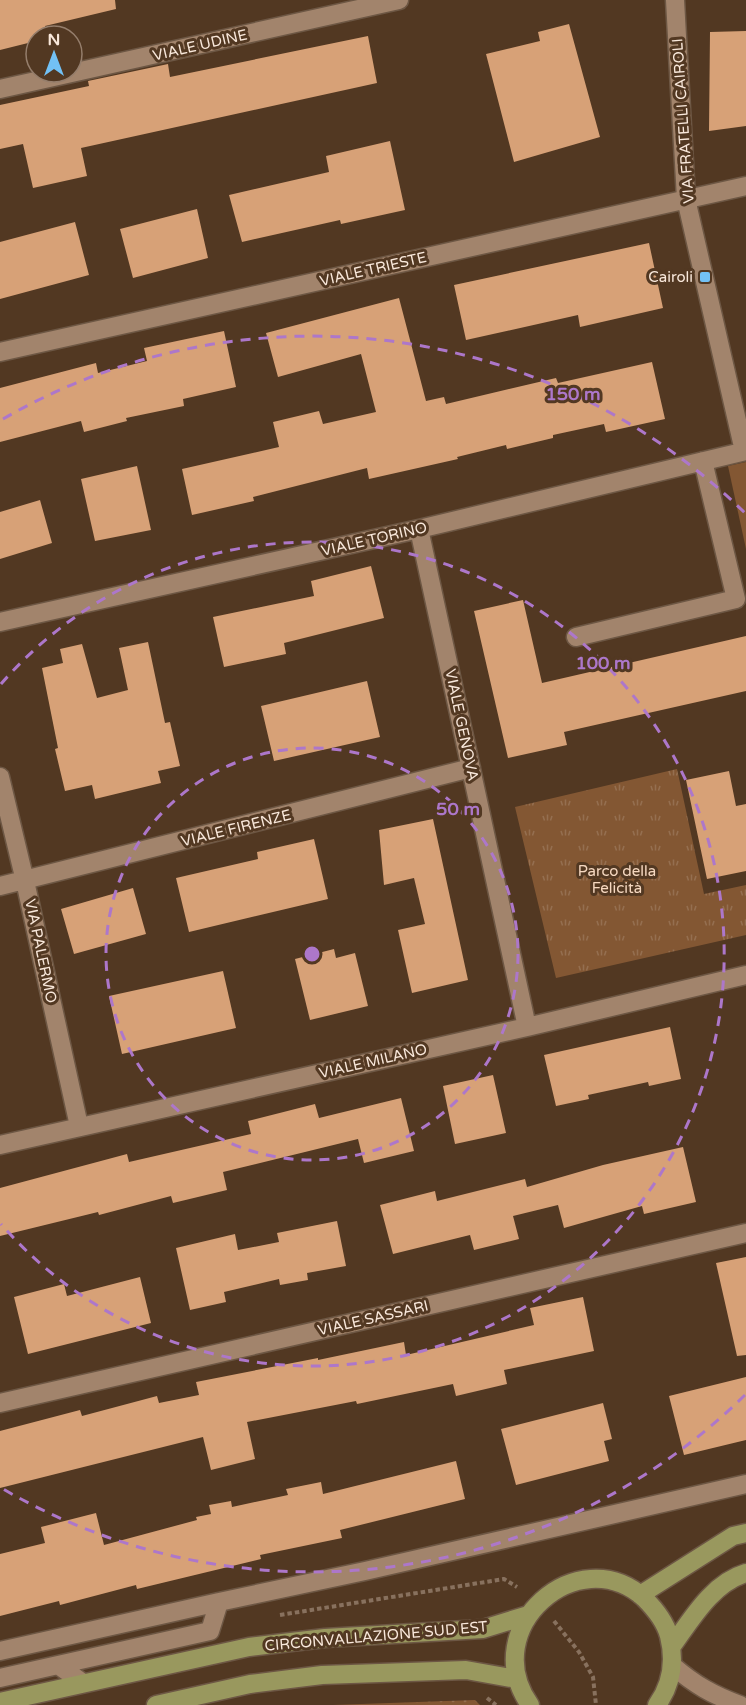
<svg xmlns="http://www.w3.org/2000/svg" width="746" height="1705" viewBox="0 0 746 1705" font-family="'Varela Round',sans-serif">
<defs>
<pattern id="grass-dots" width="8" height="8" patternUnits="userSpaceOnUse" patternTransform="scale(1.5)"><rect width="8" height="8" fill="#835733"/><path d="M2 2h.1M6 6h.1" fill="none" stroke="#956f50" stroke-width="1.8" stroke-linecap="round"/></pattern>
<pattern id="park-tufts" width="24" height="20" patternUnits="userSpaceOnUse" patternTransform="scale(1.5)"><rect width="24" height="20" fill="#835733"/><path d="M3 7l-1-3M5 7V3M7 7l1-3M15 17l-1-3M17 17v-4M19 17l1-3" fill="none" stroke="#956f50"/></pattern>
</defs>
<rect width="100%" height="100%" fill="#523822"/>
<path fill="url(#grass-dots)" d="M475 1700 480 1705H328H333Z"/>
<path fill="url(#park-tufts)" d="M677 769 704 894 746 885V935L556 978 515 807Z"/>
<path fill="#835733" d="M746 462V549L728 466Z"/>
<path fill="#d7a177" d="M0 0H115L116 9 45 26 48 36H36V41L0 50Z
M569 24 600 137 514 162 486 54 540 41 538 32Z
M746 31V126L709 131 710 32Z
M368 36 377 83 81 148 87 176 33 188 23 144 0 149V105L89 86 88 81 168 64 170 77Z
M390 141 405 210 341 224 340 220 242 242 229 195 329 172 326 156Z
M197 209 208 258 133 278 120 229Z
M75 222 89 275 0 299V242Z
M649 243 663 308 580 327 578 315 466 340 454 285Z
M399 298 426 401 444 397 446 404 556 378 558 383 652 362 665 419 606 432 604 424 553 435V438L507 449 506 445 457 457 458 459 369 479 367 468 253 497 254 501 192 515 182 469 279 447 273 422 319 411 323 424 376 412 361 354 278 377 266 333Z
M224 331 236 387 183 399 184 406 126 418 127 421 84 432 81 421 0 442V388L96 363 98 373 147 361 144 348Z
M137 466 151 530 95 541 81 479Z
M40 500 52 543 0 559V512Z
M371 566 384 618 284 643 286 654 224 667 213 617 314 596 311 581Z
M523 600 542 683 746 636V691L564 732 567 745 508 758 474 611Z
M148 642 165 723 170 722 180 766 158 771 161 783 95 799 92 785 65 791 55 749 58 748 42 668 63 663 60 649 82 644 97 698 128 690 119 648Z
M367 681 380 737 274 761 261 706Z
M729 771 736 806 746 804V871L707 879 686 780Z
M433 819 468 980 412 993 398 930 425 924 414 878 384 885 379 830Z
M314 839 328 899 189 932 176 878 258 859 257 852Z
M133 888 146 934 74 954 61 909Z
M334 949 336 958 355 953 368 1006 310 1020 295 959Z
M223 971 236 1028 122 1054 109 996Z
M670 1027 681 1079 649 1086 648 1082 588 1095 589 1099 556 1106 544 1055Z
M493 1075 506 1133 455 1144 443 1086Z
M401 1098 414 1151 364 1163 358 1139 223 1172 227 1190 173 1203 171 1196 99 1215 98 1212 0 1236V1188L127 1154 129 1162 251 1134 248 1121 315 1104 319 1118Z
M683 1147 696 1202 644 1214 642 1206 564 1228 558 1205 513 1216 519 1239 474 1250 470 1235 393 1254 380 1205 435 1191 437 1201 525 1179 527 1187 603 1165Z
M337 1221 346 1266 307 1273 308 1280 280 1285 279 1279 224 1292 226 1302 190 1310 176 1248 235 1234 238 1250 279 1242 277 1233Z
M746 1257V1355L737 1356 716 1263Z
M140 1277 151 1323 28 1354 14 1297 64 1284 67 1296Z
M583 1297 594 1351 504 1370 507 1384 456 1396 453 1384 357 1404 356 1401 247 1422 255 1459 211 1470 203 1437 0 1488V1431L80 1410 82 1416 157 1396 159 1403 199 1395 196 1382 318 1358V1360L404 1342 406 1355 534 1325 530 1308Z
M746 1377V1440L684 1455 669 1396Z
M603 1403 612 1439 604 1441 609 1461 516 1485 501 1429Z
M456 1461 465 1499 340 1530 342 1538 260 1555 261 1559 137 1589 136 1585 60 1605 59 1601 0 1616V1554L45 1543 41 1527 96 1513 104 1545 197 1520 196 1517 211 1514 209 1505 231 1501 232 1507 288 1495 286 1489 321 1482 323 1494Z"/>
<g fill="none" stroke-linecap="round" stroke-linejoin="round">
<g stroke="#6d5744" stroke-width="21">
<path id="minor" d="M675 0 686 199 744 451
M0 89 399 0
M0 352 746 186
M419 529 527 1027
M0 622 419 529 746 451
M576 637 736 599 703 461
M0 777 25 881 79 1126
M0 886 471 768
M0 1145 527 1027 746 975
M0 1403 746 1233
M0 1651 219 1602
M58 1665 210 1631 219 1602 365 1571 746 1484
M673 1666C695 1685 713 1695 740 1705
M0 1678 58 1665 83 1683"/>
</g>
<g stroke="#6d5744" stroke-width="21">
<path id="major" d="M640 1595 733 1536 746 1533
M672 1646C691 1620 712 1583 746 1573
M0 1702 249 1647 325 1638 483 1629 528 1615
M156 1705 250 1684 322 1675 466 1670 517 1679
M530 1705C476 1628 578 1539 644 1598 655 1609 665 1621 669 1636 675 1660 672 1684 657 1705"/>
</g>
<path stroke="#88715e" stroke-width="4" stroke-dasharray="4.5 3" stroke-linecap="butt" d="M280 1615 504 1579 517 1587
M554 1621 579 1652 593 1677 596 1705
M487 1698 496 1705"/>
<use href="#minor" stroke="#a2846c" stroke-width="18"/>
<use href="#major" stroke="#99985e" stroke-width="18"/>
</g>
<g fill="none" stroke="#ad77ca" stroke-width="3" stroke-dasharray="10 8">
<circle cx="312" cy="954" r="206"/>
<path d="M1 684A412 412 0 1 1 1 1224"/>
<path d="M745 1395A618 618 0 0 1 3 1489M3 419A618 618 0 0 1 745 513"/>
</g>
<rect fill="#72c1f5" stroke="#523822" stroke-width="2" x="699" y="271" width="12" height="12" rx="3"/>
<g text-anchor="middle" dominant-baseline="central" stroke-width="6" stroke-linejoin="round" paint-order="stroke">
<g font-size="15" fill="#f9e8db" stroke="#523822">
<text transform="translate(200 45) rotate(-13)">VIALE UDINE</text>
<text transform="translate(683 121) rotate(-94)">VIA FRATELLI CAIROLI</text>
<text transform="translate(373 269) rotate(-13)">VIALE TRIESTE</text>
<text transform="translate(374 539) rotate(-13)">VIALE TORINO</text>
<text transform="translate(462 725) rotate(78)">VIALE GENOVA</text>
<text transform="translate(236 828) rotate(-14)">VIALE FIRENZE</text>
<text transform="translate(41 951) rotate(78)">VIA PALERMO</text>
<text transform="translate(373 1061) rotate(-13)">VIALE MILANO</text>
<text transform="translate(373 1318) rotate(-13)">VIALE SASSARI</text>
<text transform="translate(376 1636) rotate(-5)">CIRCONVALLAZIONE SUD EST</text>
</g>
<g font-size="15" fill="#f9e8db" stroke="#523822" text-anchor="end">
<text x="693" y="277">Cairoli</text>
</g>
<g font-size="15" fill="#f6d8c0" stroke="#523822">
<text x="617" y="871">Parco della<tspan x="617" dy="17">Felicità</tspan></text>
</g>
</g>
<circle cx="312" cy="954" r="9" fill="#ad77ca" stroke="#523822" stroke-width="3"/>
<g font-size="18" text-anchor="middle" font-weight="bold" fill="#ad77ca" stroke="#523822" stroke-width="6" stroke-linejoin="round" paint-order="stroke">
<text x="573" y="400">150 m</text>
<text x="603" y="669">100 m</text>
<text x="458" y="815">50 m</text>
</g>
<g transform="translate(54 54)"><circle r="28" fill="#523822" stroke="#957e6c" stroke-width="1.5"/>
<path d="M0-4.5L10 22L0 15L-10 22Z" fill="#72c1f5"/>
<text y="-9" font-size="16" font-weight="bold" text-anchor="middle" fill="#f9e8db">N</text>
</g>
</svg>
